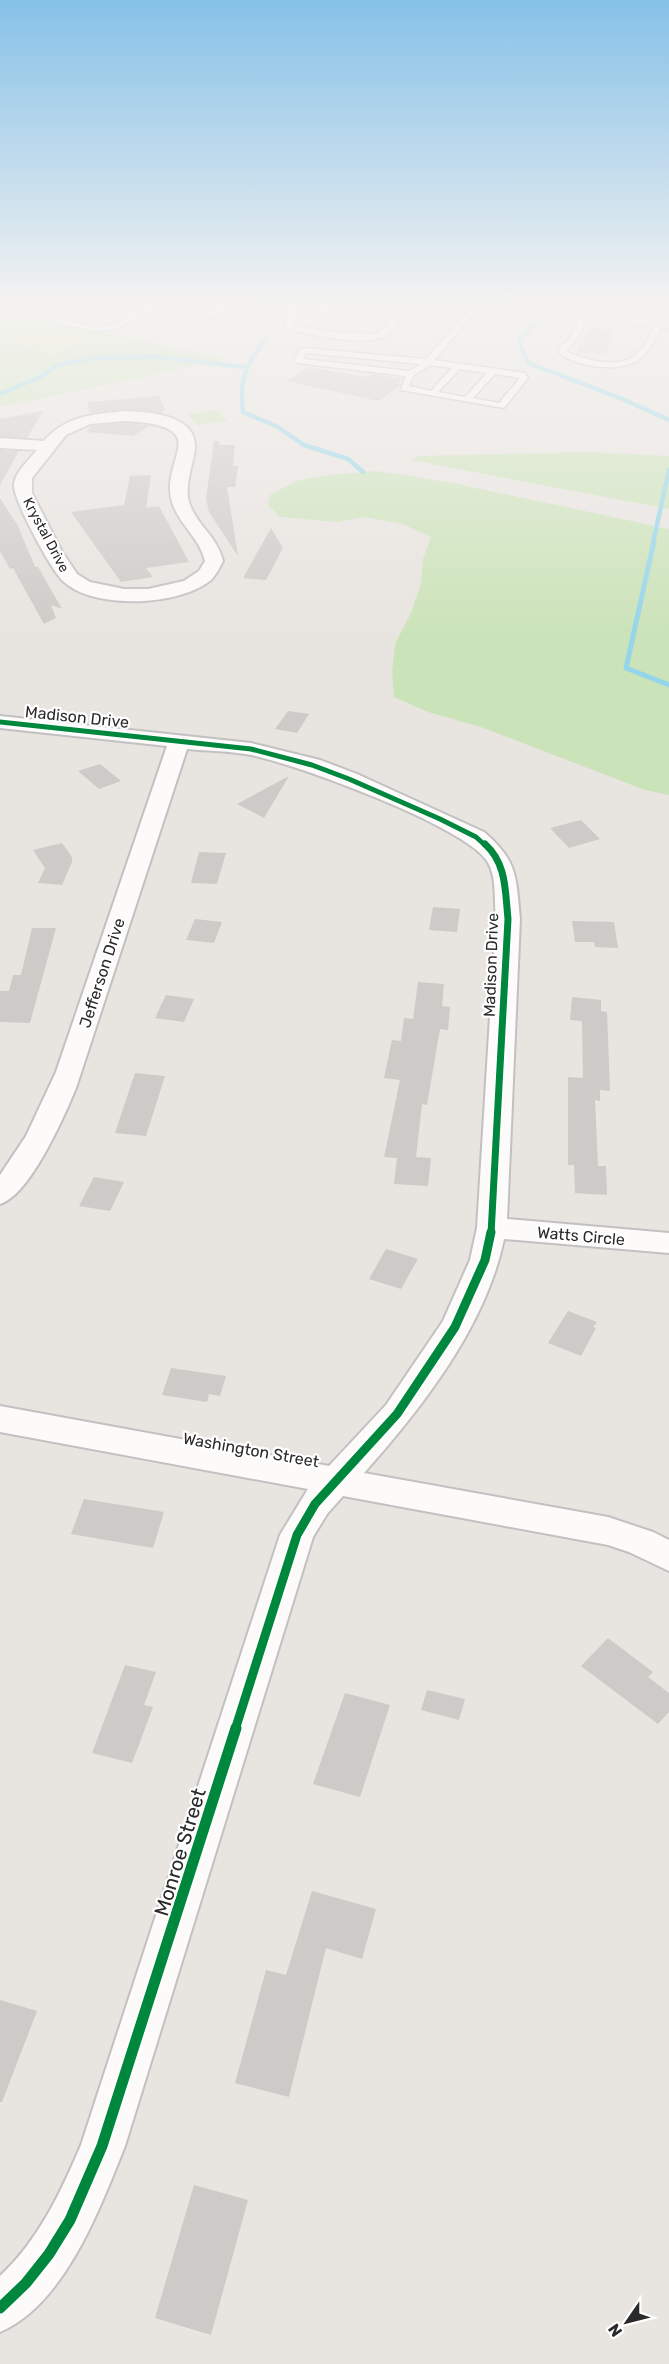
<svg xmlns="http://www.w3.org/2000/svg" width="669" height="2364" viewBox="0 0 669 2364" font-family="Rubik,sans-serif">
<rect width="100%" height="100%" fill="#e8e4e0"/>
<path fill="#cbe3b9" d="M0 311 44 316 40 319 228 359 0 407Z
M217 410 227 421 198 425 188 414Z
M589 452 669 456V509L411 460 418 456Z
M377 471 453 483 669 529V795L645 790 481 727 428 712 394 697 392 671 395 644 411 613 421 584 423 559 431 537 403 524 365 517 338 522 280 517 268 505 270 495 296 481 329 475Z"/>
<path fill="#d6e7b7" d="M37 324 91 337 55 354 0 341Z"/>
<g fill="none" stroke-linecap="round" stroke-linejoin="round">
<path stroke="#94d5e9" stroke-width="4.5" d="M539 318 519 341 528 363 620 398 669 420
M265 340C245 367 239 378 243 412L276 426 304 445 348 459 363 472
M0 394 42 376 57 365 94 358 157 357 244 367
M653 543 669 470"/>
<path stroke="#94d5e9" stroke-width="5" d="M654 541 626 668 669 685"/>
</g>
<path fill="#cdcac7" d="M588 328 615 330 605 354 577 352Z
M309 367 368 377 372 374 403 379 398 384H401L400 386 379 401 286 381Z
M159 396 165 409 162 413 125 409 90 413 87 402Z
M43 411 27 438 0 436V419Z
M125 423 149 426 133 436 86 432 91 426Z
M214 441H219L220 445H235L233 466H238L235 487H227L238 556 209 512 206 499Z
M0 450 19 451 0 485Z
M151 475 146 508 159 506 189 562 146 568 153 577 121 582 71 512 124 505 130 476Z
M0 498 18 526 35 567H38L62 609 51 605 56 618 44 624 13 568 10 569 0 551Z
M271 528 283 548 266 580 243 578Z
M288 711 309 714 297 733 275 729Z
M100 764 121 781 99 789 78 771Z
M289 776 264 818 237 804Z
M581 820 600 839 569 848 550 828Z
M62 843 72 857V862L62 885 38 883 45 868 33 850Z
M199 852 226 853 217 884 191 883Z
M433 907 460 909 457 932 429 930Z
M195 919 222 922 214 943 186 940Z
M572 921 614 922 618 948 595 947 594 942H575Z
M32 928H56L30 1023 0 1022V991H9L13 975H21Z
M418 982 444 984 442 1006 450 1007 448 1030 440 1029 427 1105 422 1104 416 1157 431 1158 428 1186 394 1184 397 1158 384 1157 400 1080 384 1078 392 1040 401 1041 404 1018 413 1019Z
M166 995 194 999 184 1022 155 1018Z
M572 997 601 1000V1011L607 1012 610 1091 600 1090V1101L595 1100 598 1166H606L607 1195 575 1193 574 1165H568V1077L583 1078 582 1021 570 1020Z
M135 1073 165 1076 146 1136 115 1133Z
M94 1177 124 1182 110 1211 79 1206Z
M386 1249 418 1259 401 1289 369 1279Z
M568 1311 597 1322 593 1327 596 1328 581 1356 548 1343Z
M171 1368 226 1376 220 1396 209 1394 207 1402 162 1395Z
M84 1499 164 1512 153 1548 71 1534Z
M608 1638 653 1672 648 1677 669 1693V1712L658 1724 581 1666Z
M125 1665 156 1672 144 1705 153 1707 132 1763 92 1753Z
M427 1690 465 1699 459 1720 421 1710Z
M345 1693 390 1705 360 1797 313 1784Z
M312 1891 376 1909 362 1959 326 1948 289 2097 235 2083 266 1970 286 1975Z
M0 2000 37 2011 2 2102H0Z
M194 2185 248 2200 211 2335 155 2318Z"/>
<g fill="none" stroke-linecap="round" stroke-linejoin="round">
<g stroke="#c2c0c1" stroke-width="3">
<path id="service" d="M144 305H153L149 309C172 312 203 323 222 305H230L219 317 200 320 144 312C120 332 106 334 76 327 68 325 60 324 53 320L57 318C103 329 105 334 144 305Z
M291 305 386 314 400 321C395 327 390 334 383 337 362 346 308 335 286 328V318ZM297 309 384 318 391 322 377 334 334 332 293 325Z
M474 305 481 306 434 360 525 373 528 378 504 408 401 390 406 376 298 363 294 361 299 350 303 348 426 359ZM306 353 421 364 409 371 303 359ZM430 365 452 368 431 391 409 386 414 375ZM460 369 487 373 465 397 438 392ZM495 374 520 378 499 403 473 398Z
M582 314 589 316 577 339 567 349V352C587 360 618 370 637 354 646 346 651 332 658 321L665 323C657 334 651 350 641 358 621 374 578 367 559 353V348L570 338Z"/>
</g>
<g stroke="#c2c0c1" stroke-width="4">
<path id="minor" d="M125 411C147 412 194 414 195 445 195 453 192 464 190 472 188 483 186 495 190 505 198 526 218 538 223 561 220 567 216 575 211 580 180 605 108 608 74 589 71 587 66 584 63 581 51 570 12 498 14 484 16 471 29 460 37 450L0 448V438L44 441C65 416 95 414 125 411ZM125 421C220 426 156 460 173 505 181 526 200 539 205 561L199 571 184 581 148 589H124L90 582 77 574 61 550 32 493V478L66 435 90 424Z
M0 716 251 743 320 760 357 774 484 832C518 861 516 877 520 919L507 1219 669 1233V1253L504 1239C486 1326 422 1408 364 1473L608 1517 653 1532 669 1540V1571L629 1552 608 1545 343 1496 327 1514 313 1537 125 2146C100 2208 65 2304 0 2332V2276C38 2241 61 2192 81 2145L280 1535 308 1489 0 1432V1406L329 1466 386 1405 443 1321 470 1260 477 1228 496 919C494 901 497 876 487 861 465 826 296 764 251 755 230 751 208 751 187 749L76 1088C64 1117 30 1195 0 1204V1175L26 1136 56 1072 167 746 0 728Z"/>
</g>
<g stroke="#c4c3c1" stroke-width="3">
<path id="primary" d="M456 305H516L669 319V329L464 310Z"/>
</g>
<use href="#service" fill="#fcfbfa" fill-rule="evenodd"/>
<use href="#minor" fill="#fcfbfa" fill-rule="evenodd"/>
<use href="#primary" fill="#e5e1d4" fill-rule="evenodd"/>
<g stroke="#fff" stroke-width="8">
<path id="cycleway-far3" d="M0 722 251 749 312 765 349 779 440 819 476 837 486 846"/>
</g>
<g stroke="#fff" stroke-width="10">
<path id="cycleway-far2" d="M485 844C507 864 505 891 508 919L491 1234"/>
</g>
<g stroke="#fff" stroke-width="13">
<path id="cycleway-far1" d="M235 1730 297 1535 315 1504 397 1414 455 1327 485 1260 491 1232"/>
</g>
<g stroke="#fff" stroke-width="15">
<path id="cycleway" d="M0 2308 26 2283 49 2254 70 2220 102 2146 236 1728"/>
</g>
<use href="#cycleway-far3" stroke="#00873e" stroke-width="5"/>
<use href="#cycleway-far2" stroke="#00873e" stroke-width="7"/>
<use href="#cycleway-far1" stroke="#00873e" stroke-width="9"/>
<use href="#cycleway" stroke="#00873e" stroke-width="11"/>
</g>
<linearGradient id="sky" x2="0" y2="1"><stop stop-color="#86c1e8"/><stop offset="0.48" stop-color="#f5f3f1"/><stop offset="1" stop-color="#f5f3f1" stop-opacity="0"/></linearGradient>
<rect width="669" height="636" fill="url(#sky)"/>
<g text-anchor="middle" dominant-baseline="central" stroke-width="4.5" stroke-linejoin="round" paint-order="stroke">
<g font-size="14" fill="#2a2a2a" stroke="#fff">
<text transform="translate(46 535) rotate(62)">Krystal Drive</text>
</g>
<g font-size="16" fill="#2a2a2a" stroke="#fff">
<text transform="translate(77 717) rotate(6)">Madison Drive</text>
<text transform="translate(491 965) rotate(-88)">Madison Drive</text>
<text transform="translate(102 973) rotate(-72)">Jefferson Drive</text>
<text transform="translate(581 1236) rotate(5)">Watts Circle</text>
<text transform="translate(251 1450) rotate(10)">Washington Street</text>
</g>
<g font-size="20" fill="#2a2a2a" stroke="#fff">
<text transform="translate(180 1852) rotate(-73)">Monroe Street</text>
</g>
</g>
<g transform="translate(627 2322) rotate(235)" stroke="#ffffff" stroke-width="4.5" paint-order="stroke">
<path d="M0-4.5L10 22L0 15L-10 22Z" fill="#2a2a2a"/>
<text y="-9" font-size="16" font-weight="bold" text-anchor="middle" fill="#2a2a2a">N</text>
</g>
</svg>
